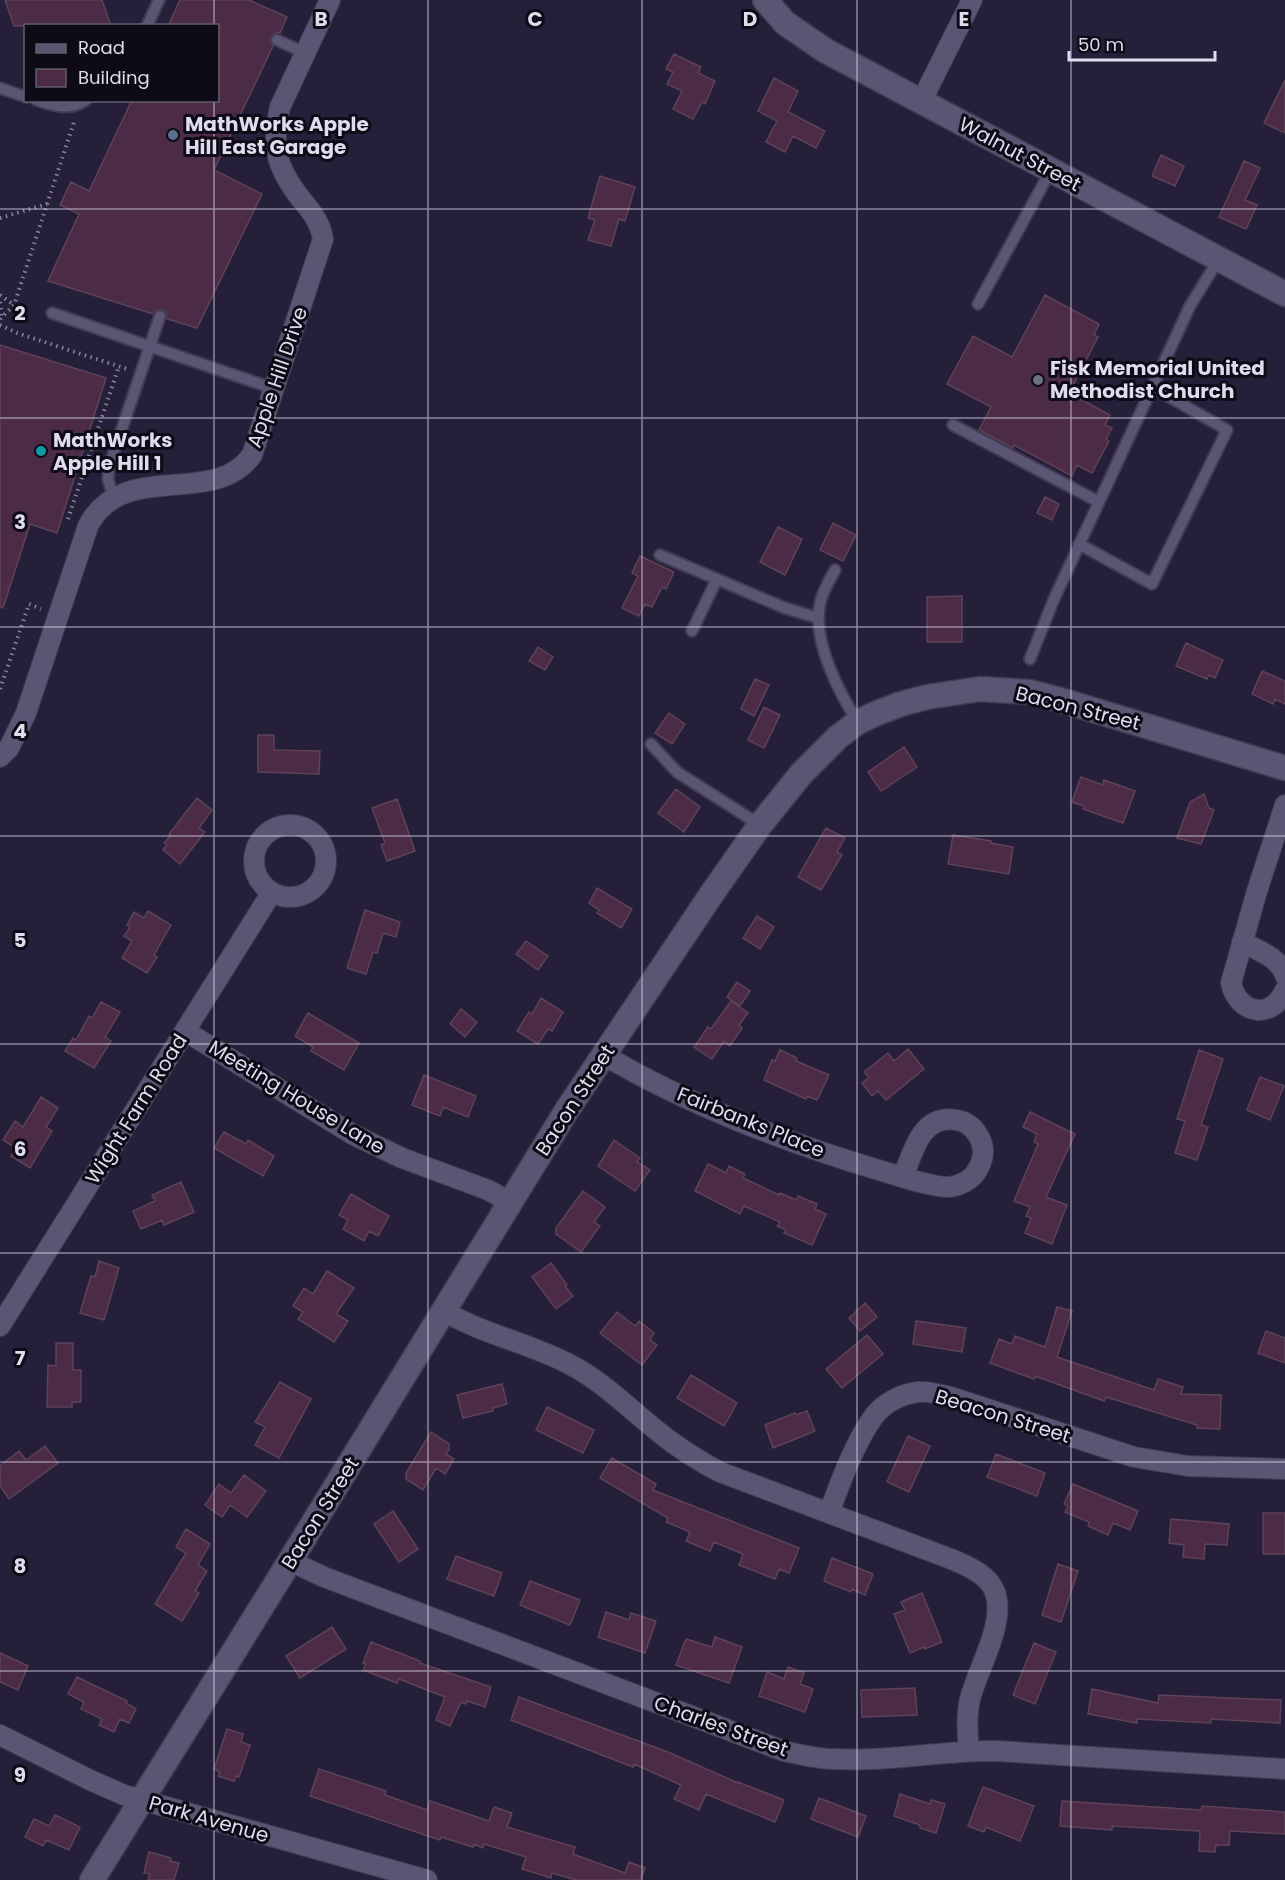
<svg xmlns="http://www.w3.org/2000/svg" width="1285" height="1880" font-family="Poppins,sans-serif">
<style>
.building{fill:#4b2b45;stroke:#5e4358;stroke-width:1.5}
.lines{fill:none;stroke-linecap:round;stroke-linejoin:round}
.service-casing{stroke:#413b51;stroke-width:14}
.minor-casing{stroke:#413b51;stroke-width:22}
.tertiary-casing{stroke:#413b51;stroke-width:27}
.path{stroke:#88849a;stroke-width:4;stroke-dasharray:1.5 4.5;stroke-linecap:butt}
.service{stroke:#5b5574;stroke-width:10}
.minor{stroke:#5b5574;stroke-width:20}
.tertiary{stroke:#5b5574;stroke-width:24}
.grid{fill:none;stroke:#dfdcee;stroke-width:1.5;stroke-opacity:0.55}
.service-dot{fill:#5c6f8a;stroke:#0e0b17;stroke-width:2}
.worship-dot{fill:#6b7280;stroke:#0e0b17;stroke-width:2}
.culture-dot{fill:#0f9aa8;stroke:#0e0b17;stroke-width:2}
.labels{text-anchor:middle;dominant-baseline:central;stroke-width:6;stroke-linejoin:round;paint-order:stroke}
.poi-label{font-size:20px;font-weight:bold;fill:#dfdcee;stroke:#0e0b17;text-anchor:start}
.street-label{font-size:20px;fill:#dfdcee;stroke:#0e0b17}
.grid-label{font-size:20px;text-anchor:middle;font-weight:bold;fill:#dfdcee;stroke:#0e0b17;stroke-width:6;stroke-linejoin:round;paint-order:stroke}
</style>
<rect width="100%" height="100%" fill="#251f3a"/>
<path class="building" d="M5,0h97l9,26h-97z
M180,0h69l38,17 -7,16h-4l-5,3 -1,5 3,5 -59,124 48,24 -65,134 -30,-9 -1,-7 -4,-3 -6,1 -3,4 -105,-33 31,-67 -19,-9 11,-23 18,9 43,-91h86v-74h-50z
M674,54l27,13 -3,6 17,8 -10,23 -3,-2 -9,17 -20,-10 9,-18 -15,-7 6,-12 -7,-3z
M774,78l24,13 -10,21 37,19 -9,17 -23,-12 -8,16 -19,-10 11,-21 -19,-10z
M1285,80v53l-21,-10z
M1161,155l23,11 -9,20 -23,-10z
M1244,161l16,7 -15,32 12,5 -11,24 -27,-12z
M600,176l35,11 -10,34 -6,-2 -8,27 -23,-6 7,-20 -7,-2z
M1045,295l54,29 -5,11 4,2 -29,56 41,22 -5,10 7,3 -6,11 3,2 -17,32 -15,-8 -5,11 -58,-31 -1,3 -34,-18 12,-23 -44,-23 26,-48 39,21z
M0,345l106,33 -49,155 -27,-9 -27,84 -3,-1z
M1045,497l14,7 -7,16 -15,-7z
M833,523l23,12 -13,26 -23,-11z
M778,527l24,12 -17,36 -25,-13z
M640,556l34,16 -8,17 -4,-2 -10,20 -7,-3 -6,12 -17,-8 16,-32 -6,-3z
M962,596v46h-35v-45z
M1186,643l37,17 -8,18 -6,-3 -2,4 -31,-13z
M538,647l15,10 -8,13 -16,-9z
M1262,671l23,10v23l-10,-5 -2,5 -21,-10z
M755,679l14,6 -15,31 -13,-7z
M764,707l16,8 -16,33 -16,-8z
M669,713l16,11 -13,20 -17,-11z
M258,735h16v15l46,1 -1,23 -61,-2z
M904,747l13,20 -36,24 -13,-19z
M1081,777l22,8 1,-5 31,11 -12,32 -40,-14 1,-3 -12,-4z
M676,789l24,18 -16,25 -26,-19z
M1204,794l5,14 5,2 -13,34 -24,-6 13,-36z
M197,798l15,12 -13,18 6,4 -25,32 -17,-14 4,-5 -3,-2 7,-8 -2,-1z
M397,799l18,52 -28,10 -6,-16 4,-2 -13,-35z
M826,828l19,10 -8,14 5,3 -21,35 -23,-13z
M953,835l38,6v2l22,4 -4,27 -61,-10z
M597,888l35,21 -11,19 -24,-15 2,-3 -10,-7z
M365,910l35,12 -4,15 -13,-4 -6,20 -4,-1 -7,22 -19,-6z
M148,911l23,14 -17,30 3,2 -10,16 -25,-15 10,-17 -8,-5 6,-9 -3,-2 7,-13 10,6z
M757,916l17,11 -14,22 -17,-11z
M526,941l22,15 -10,14 -22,-16z
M737,982l13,9 -10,15 -13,-9z
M541,998l22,14 -11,19 -4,-2 -10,15 -21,-13 12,-19 3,2z
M731,1001l17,12 -9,12 3,3 -12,18 -6,-5 -12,18 -18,-12 14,-20 3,2z
M101,1002l19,10 -15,25 6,4 -17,27 -29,-17 8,-13 3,2 13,-24 3,2z
M461,1009l16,13 -12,15 -15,-13z
M308,1013l51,30 -15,27 -33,-19 2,-4 -18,-11z
M908,1049l16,20 -38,31 -8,-9 -6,5 -10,-13 7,-6 -5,-5 24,-19 6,8z
M780,1050l17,8 -1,3 33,14 -12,25 -10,-4 -1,3 -42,-19 8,-20 3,1z
M1199,1050l24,9 -22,66 7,2 -11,33 -22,-7 10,-32 -8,-2z
M424,1075l52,21 -8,21 -25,-10 -3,9 -28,-11z
M1260,1077l24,9 -14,34 -23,-10z
M41,1097l17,11 -12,19 6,4 -22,37 -19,-12 5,-8 -13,-8 12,-19 8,6z
M1030,1112l45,22 -29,63 21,8 -15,39 -27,-11 6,-15 -5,-2 4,-9 -16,-6 24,-57 -4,-2 3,-8 -14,-7z
M224,1132l22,12 2,-4 26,16 -11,20 -49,-28z
M614,1140l26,18 -3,4 13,8 -15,21 -37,-25z
M708,1164l18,9 3,-7 16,8 -2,4 36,17 1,-2 16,7 2,-4 19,8 -2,5 11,5 -14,31 -28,-12 2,-3 -9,-4 3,-4 -36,-16 -4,8 -45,-23z
M181,1182l13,30 -30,13 -2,-5 -21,9 -8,-18 22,-10 -3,-6z
M583,1191l22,16 -11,15 6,4 -19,26 -25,-18v-6z
M351,1194l38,22 -11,20 -9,-5 -5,10 -21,-12 5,-9 -9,-5z
M99,1261l20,7 -15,52 -24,-7 11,-37 4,1z
M551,1263l16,22 -2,1 8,10 -17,13 -24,-32z
M327,1271l27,17 -18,26 12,7 -14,21 -36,-23 5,-7 -10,-6 11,-18 9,6z
M865,1303l12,14 -17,14 -11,-13z
M1057,1307l15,4 -15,46 97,33 4,-11 25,8 -2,7 40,1 -1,34 -23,-1v-3l-91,-28 -2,4 -69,-25 -1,3 -44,-16 9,-24 13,5 3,-8 30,11z
M617,1312l18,14 4,-5 15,12 -4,7 7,5 -15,20 -42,-32z
M916,1321l50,7 -4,24 -49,-8z
M1266,1331l19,7v25l-27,-10z
M867,1335l16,19 -41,34 -16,-19z
M56,1343h17v27h8v32h-9v5h-25l1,-42 8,1z
M691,1375l46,28 -13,23 -47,-28z
M280,1382l31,17 -32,59 -24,-13 10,-18 -10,-5z
M502,1384l5,20 -14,4v3l-30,7 -6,-23z
M547,1407l47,23 -11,23 -47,-23z
M807,1411l8,20 -42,17 -8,-23 30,-12 1,2z
M431,1432l18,12v6l-3,4 8,5 -9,15 -9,-6 -13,22 -17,-11v-6z
M908,1436l22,10 -21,46 -22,-10z
M45,1446l13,17 -49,36 -9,-13v-20l19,-15 7,9z
M996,1454l49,19 -8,23 -50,-19z
M612,1458l44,26 -3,6 146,58 -10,25 -10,-4 -4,10 -36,-14 4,-11 -29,-12 -4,9 -24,-10 4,-9 -24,-10 2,-4 -68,-40z
M244,1475l22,16 -19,26 -17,-12 -8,12 -17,-12 14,-21 12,9z
M1073,1484l65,27 -8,19 -17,-7 -5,12 -20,-9 1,-4 -24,-10 3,-6 -4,-2z
M393,1511l25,38 -19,13 -25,-38z
M1263,1513h22v41h-22z
M1171,1519l58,5 -2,21 -22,-1 -1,15 -21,-2 1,-12 -15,-2z
M186,1529l24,15 -12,21 9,6 -12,20 4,2 -17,28 -27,-17 31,-51 -10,-6z
M456,1556l46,17 -8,23 -47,-17z
M832,1558l41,16 -8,21 -13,-6 -1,3 -27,-11z
M1058,1564l20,7 -17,51 -19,-7z
M530,1581l50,19 -10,25 -50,-20z
M922,1593l20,49 -17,7 -1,-2 -14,6 -16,-39 11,-4 -4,-8z
M606,1612l23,8 2,-7 25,8 -11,32 -47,-16z
M332,1627l14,22 -46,29 -14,-22z
M715,1637l27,10 -13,36 -53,-18 10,-26 26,8z
M371,1642l49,19v2l71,24 -6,20 -18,-6 -1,3 -5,-2 -11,24 -14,-6 9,-23 -46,-18 -2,4 -34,-13 3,-6 -3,-1z
M1034,1643l22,9 -21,52 -22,-9z
M0,1653l28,13 -10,24 -18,-8z
M788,1667l16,6 -4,11 13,5 -8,23 -46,-16 8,-24 17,7z
M77,1677l50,24 -1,2 10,6 -7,14 -9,-4 -6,13 -15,-7 3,-6 -21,-10 3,-7 -16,-8z
M915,1688l2,27 -55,2 -1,-27z
M1092,1689l66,14 1,-8 122,5 -1,23 -69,-4v4l-74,-4v4l-49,-9z
M519,1697l149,55 70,31v-1l46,18 -9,22 -69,-28 -7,16 -25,-11 7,-14 -47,-21 -1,3 -122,-47z
M227,1729l16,5 -2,8 9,3 -11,32 -3,-1 -2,5 -16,-5 2,-4 -6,-3z
M319,1769l67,22 -1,4 42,15 3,-9 59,20 5,-14 18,6 -5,14 68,20 -2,7 52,19 4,-11 16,6 -5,12h-64l-24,-7 -1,5 -29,-9 4,-12 -42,-13 -1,4 -9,-4 -1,3 -32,-10 -1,3 -130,-44z
M983,1787l51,19 -14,35 -34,-14 -2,5 -16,-6z
M900,1794l30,10 1,-4 14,4 -9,29 -16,-5v-3l-26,-9z
M819,1798l47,18 -8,21 -47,-18z
M1062,1801l139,9 1,-4 83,6v22l-55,-3 -1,14h-13l-1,7 -16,-1 1,-20 -88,-5v4l-52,-4z
M55,1815l25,12 -11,23 -23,-10 -3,6 -18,-9 9,-18 15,7z
M149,1852l22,6 -1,3 9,2 -5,17h-26l2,-6 -6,-1z"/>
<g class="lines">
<defs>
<path id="service" d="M147,26l12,-26
M277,40l28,13
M0,88l26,9
M36,100c17,6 33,11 50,0
M978,304l73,-134
M52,313l223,76
M953,425l146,77
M113,497l-5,-18 1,-12 51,-151
M1079,544l73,40 75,-154 -75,-43
M660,555l125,53 33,10
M835,570c-6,11 -13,22 -15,34 -8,36 19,89 38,118
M692,631l25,-52
M1030,659l24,-60 136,-293 22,-36 8,-10
M651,744l26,28 83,53"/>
<path id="minor" d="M921,102l51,-102
M0,757l9,-9 17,-35 62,-187c35,-68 126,-17 164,-71l71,-216c-3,-17 -11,-27 -22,-40 -25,-32 -30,-52 -21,-92l50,-107
M1285,805l-28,86 -26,92c7,32 42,37 54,7
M254 861a36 36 0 1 1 72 0a36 36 0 1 1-72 0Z
M1242,942c15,8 37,15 43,33
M185,1031l167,103 50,24 86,32 22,12
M604,1055c82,49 186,89 278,116 18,5 48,16 66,16 12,-1 24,-7 30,-18 6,-11 7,-23 0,-34 -5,-8 -13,-14 -22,-15 -35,-6 -43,32 -53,57
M444,1311c40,24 86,32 127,54 38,20 67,53 102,78 15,11 30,20 47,29l231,87c16,7 37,15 44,33 11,32 -17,75 -25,107 -4,18 -3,34 -1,51
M0,1326l272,-434
M829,1513c11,-30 26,-71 45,-97 10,-13 27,-22 44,-24 12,-1 25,3 36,6l180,59 54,9 97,3
M290,1561l34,16 460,174c17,4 33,8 50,8 55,3 109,-9 163,-8l288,18
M0,1735l90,45 34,15 303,85"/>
<path id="tertiary" d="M765,0l20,23 41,28 459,243
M92,1880l198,-319 277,-451 144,-215 49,-70 42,-52 36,-36 20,-15 19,-9 24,-9 26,-7 53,-8 50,3 27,7 228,69"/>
</defs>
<use href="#service" class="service-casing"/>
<use href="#minor" class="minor-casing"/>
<use href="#tertiary" class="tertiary-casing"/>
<path class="path" d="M0,218l47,-14
M0,295l14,10
M0,302l2,16
M0,319l14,-14 61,-186
M0,325l17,8 110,36
M68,519l51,-153
M0,689l29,-85 12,5"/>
<use href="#service" class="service"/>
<use href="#minor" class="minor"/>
<use href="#tertiary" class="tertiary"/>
</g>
<path class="grid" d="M214,0v26M428,0v1880M642,0v1880M857,0v1880M1071,0v1880M214,100v1780M0,209h1285M0,418h1285M0,627h1285M0,836h1285M0,1044h1285M0,1253h1285M0,1462h1285M0,1671h1285"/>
<circle class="service-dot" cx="173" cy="135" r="6"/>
<circle class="worship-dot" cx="1038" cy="380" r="6"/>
<circle class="culture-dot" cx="41" cy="451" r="6"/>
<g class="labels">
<g class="poi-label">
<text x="185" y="124">MathWorks Apple<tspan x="185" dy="23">Hill East Garage</tspan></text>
<text x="1050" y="368">Fisk Memorial United<tspan x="1050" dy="23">Methodist Church</tspan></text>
<text x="53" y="440">MathWorks<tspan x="53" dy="23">Apple Hill 1</tspan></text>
</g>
<g class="street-label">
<text transform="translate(1020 154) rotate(28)">Walnut Street</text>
<text transform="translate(277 377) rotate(-71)">Apple Hill Drive</text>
<text transform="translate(1078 708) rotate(14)">Bacon Street</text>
<text transform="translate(297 1097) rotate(31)">Meeting House Lane</text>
<text transform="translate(575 1100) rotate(-57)">Bacon Street</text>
<text transform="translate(136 1109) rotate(-58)">Wight Farm Road</text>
<text transform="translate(751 1122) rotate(22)">Fairbanks Place</text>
<text transform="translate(1003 1416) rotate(17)">Beacon Street</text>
<text transform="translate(320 1513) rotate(-58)">Bacon Street</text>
<text transform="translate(721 1726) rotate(20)">Charles Street</text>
<text transform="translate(209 1819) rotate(16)">Park Avenue</text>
</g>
</g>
<g class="grid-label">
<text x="321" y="26">B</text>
<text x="535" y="26">C</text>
<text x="750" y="26">D</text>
<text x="964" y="26">E</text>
<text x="20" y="320">2</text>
<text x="20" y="529">3</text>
<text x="20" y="738">4</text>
<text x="20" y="947">5</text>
<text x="20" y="1156">6</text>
<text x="20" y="1365">7</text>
<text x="20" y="1573">8</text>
<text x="20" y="1782">9</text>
</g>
<rect x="24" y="24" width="195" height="78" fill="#0e0b17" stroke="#625f6d" stroke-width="1.5"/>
<rect x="36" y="44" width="30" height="9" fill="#5b5574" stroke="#625f6d" stroke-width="1.5"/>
<text x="78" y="54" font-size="18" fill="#dfdcee">Road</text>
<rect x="36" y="69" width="30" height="18" fill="#4b2b45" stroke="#625f6d" stroke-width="1.5"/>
<text x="78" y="84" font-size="18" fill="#dfdcee">Building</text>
<path d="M1069 51v9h146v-9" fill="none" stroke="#dfdcee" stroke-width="3"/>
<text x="1078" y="51" font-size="18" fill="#dfdcee" stroke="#0e0b17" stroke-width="4.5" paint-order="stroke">50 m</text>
</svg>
